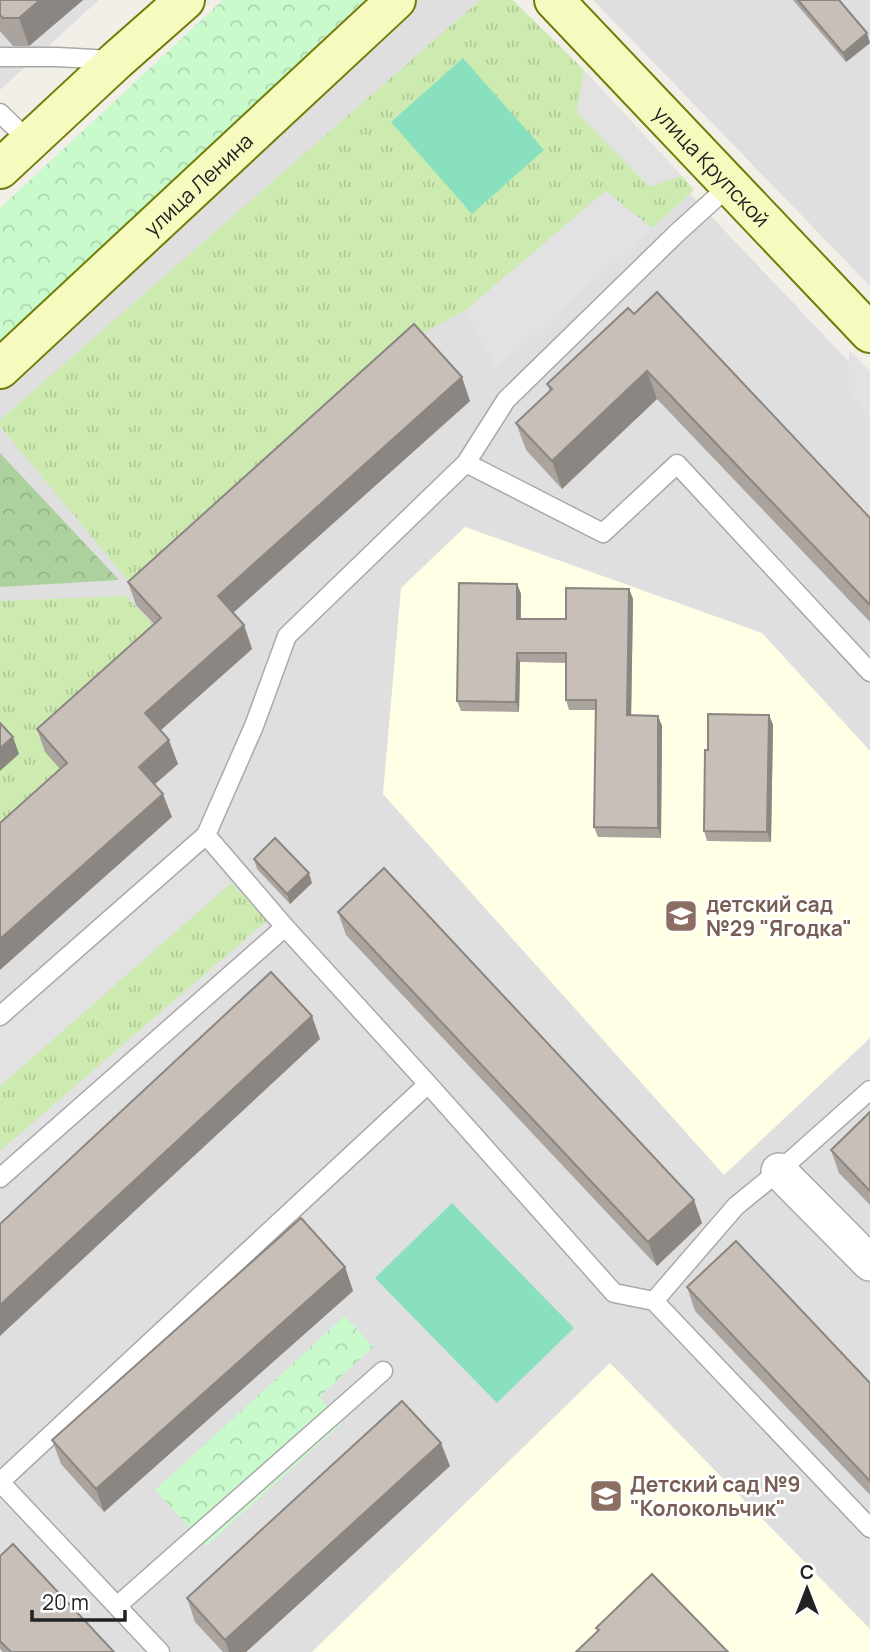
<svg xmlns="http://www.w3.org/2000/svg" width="870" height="1652" font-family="Manrope,sans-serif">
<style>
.residential{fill:#e0dfdf}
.education{fill:#ffffe5}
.grass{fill:url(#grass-tufts)}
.forest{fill:url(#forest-crowns)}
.park{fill:url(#park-crowns)}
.pitch{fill:#88e0be}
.parking{fill:#e2e2e2}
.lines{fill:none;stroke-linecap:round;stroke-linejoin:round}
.lane-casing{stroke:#a9a9a9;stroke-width:21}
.street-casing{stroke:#a9a9a9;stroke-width:38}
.secondary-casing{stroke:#707d05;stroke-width:42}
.lane{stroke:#fff;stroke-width:18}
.street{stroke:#fff;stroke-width:35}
.secondary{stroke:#f7fabf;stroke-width:38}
.wall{fill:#aba49e}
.shaded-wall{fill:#8b8681}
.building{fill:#c7bfb8;stroke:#8b8681;stroke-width:2}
.labels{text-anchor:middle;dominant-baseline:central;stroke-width:5;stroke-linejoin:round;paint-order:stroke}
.street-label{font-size:21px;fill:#222;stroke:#fff}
.education-label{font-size:21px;font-weight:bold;fill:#785e54;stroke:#fff;text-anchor:start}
</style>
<defs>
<pattern id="grass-tufts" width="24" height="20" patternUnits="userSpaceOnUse" patternTransform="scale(1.75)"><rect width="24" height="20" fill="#cdebb0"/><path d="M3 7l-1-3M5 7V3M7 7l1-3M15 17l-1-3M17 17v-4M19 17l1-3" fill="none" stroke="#b0c997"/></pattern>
<pattern id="forest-crowns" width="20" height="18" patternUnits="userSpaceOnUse" patternTransform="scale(1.75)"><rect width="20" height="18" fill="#add19e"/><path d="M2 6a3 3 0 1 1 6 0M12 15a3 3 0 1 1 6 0" fill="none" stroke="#95b388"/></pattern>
<pattern id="park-crowns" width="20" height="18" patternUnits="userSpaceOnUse" patternTransform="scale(1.75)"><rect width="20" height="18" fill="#c8facc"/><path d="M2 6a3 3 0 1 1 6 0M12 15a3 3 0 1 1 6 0" fill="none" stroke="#acd6af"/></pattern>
</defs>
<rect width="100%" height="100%" fill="#f2efe9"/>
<path class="residential" d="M0,0h99l-99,90z
M373,0h133l364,384v1268h-870v-1298z
M593,0h277v286z"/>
<path class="education" d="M465,527l297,106 108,118v287l-146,137 -341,-381 18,-206z
M610,1363l260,266v23h-558z"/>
<path class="grass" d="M480,0h33l71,70 -7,42 72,74 33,-10 12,14 -42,38 -47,-37 -139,119 -38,20 -285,256 -9,2 -134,-162v-6z
M126,596l43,45 -123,111 30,34 -76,68v-253z
M231,883l37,37 -268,231v-65z"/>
<path class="forest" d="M0,453l119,127 -119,7z"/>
<path class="park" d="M223,0h141l-364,346v-138z
M345,1316l28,31 -54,50 23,26 -136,123 -51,-56z"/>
<path class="pitch" d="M463,58l81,92 -72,64 -81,-92z
M452,1203l122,125 -77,75 -122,-125z"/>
<path class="parking" d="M584,70l98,106 -33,11 -72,-75z
M606,191l46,37 -156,140 -30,-58z
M849,350l21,21v46l-21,-23z
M202,849l29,34 -231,203v-60z
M268,920l8,9 -276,238v-16z"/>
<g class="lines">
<defs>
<path id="lane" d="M0,57h57l55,3
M0,113l30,29
M466,463l137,70 74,-69 193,208
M206,835l48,-109 33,-90 179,-173 40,-63 171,-167 53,-48
M0,1016l206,-181 79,92
M0,1178l285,-251 143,157 186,209 40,8 82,-95 43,-35 91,-81
M654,1301l216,227
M117,1606l266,-235
M160,1652l-160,-170 428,-398"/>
<path id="street" d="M779,1171l91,92"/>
<g id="secondary">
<path id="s1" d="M554,0l316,333"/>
<path d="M0,169l117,-109 68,-60"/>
<path id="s2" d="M0,369l396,-369"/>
</g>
</defs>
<use href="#lane" class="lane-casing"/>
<use href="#street" class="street-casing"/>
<use href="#secondary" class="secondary-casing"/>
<use href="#lane" class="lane"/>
<use href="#street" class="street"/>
<use href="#secondary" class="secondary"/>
</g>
<path class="wall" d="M0,0h83l-54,46h-16l-13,-15z
M793,0h46l31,43 -24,19z
M634,314l236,204v104l-213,-223 -95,90 -36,-39 -10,-27 34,-32 -3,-7z
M470,401l-237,212 11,12 8,24 -91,81 17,34 -23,20 17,33 -112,-48 -15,-17 -8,-23 117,-105 -18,-19 -8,-23z
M517,584l4,10v25h45l63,-30 4,10 -2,116 27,1 4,10 -1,112 -63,-1 -4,-10 2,-117h-27l-3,-10v-37l-46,-1 -1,50 -58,-1 -4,-10z
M769,715l4,10 -2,117 -64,-1 -3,-10 4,-81z
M254,859l58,24 -22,21 -33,-35z
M338,912l364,311 -45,43 -311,-331z
M870,1112v93l-31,-32 -8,-23z
M345,1267l8,24 -249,221 -43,-48 -9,-24z
M687,1287l183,96v112l-175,-184z
M450,1466l-204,186h-23l-28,-30 -8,-24z
M0,1556l114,96h-111l-3,-3z"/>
<path class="shaded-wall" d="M40,0h43l-54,46 -10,-28z
M867,33l3,10 -24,19 -3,-9z
M647,371l10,28 -95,90 -10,-28z
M462,377l8,24 -244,218 -8,-23z
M517,584l4,10 -1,35 -3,-10z
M629,589l4,10 -2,126 -4,-10z
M244,625l8,24 -98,87 -9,-23z
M517,653l3,9 -1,50 -3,-10z
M769,715l4,10 -2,117 -4,-10z
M658,716l4,10 -1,112 -3,-10z
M13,737l6,17 -19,17v-23z
M169,740l9,24 -30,26 -9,-23z
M163,794l9,23 -172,153v-31z
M309,873l3,10 -22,21 -3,-10z
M312,1016l8,23 -320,297v-31z
M694,1200l8,23 -45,43 -9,-24z
M345,1267l8,24 -249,221 -8,-23z
M441,1443l9,23 -204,186h-17l-4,-12z"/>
<path class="building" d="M0,0h40l-21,18h-16l-3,-3z
M798,0h41l28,33 -24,20z
M657,292l213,226v87l-223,-234 -95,90 -36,-38 36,-34 -5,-5 81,-76 6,6z
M414,324l48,53 -244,219 26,29 -99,88 24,27 -30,27 24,27 -163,145v-116l67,-60 -30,-34 124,-111 -33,-36z
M459,583l58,1v35h49v-31l63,1 -2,126 31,1v112l-64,-1 2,-127h-30v-47h-49l-1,49 -59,-1z
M708,714l61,1 -2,117 -63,-1 1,-81h3z
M0,723l13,14 -13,11z
M275,838l34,35 -22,21 -33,-35z
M384,868l310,332 -46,42 -310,-330z
M271,972l41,44 -312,289v-81z
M870,1112v79l-39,-41z
M301,1218l44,49 -249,222 -44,-49z
M736,1241l134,142v98l-183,-194z
M402,1401l39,42 -216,197 -38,-42z
M13,1544l101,108h-103l-11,-11v-85z
M652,1574l76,78h-152l23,-22 -3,-2z"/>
<defs>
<symbol id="school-square" viewBox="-11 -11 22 22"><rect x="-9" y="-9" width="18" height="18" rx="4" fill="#8d6e63" stroke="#fff"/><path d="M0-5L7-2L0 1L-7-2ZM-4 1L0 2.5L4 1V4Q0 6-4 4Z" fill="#fff"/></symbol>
</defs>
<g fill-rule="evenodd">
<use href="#school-square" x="662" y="897" width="38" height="38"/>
<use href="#school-square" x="587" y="1477" width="38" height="38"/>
</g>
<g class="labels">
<g class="street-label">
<text stroke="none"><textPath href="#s1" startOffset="229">улица Крупской</textPath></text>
<text stroke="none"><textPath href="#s2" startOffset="271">улица Ленина</textPath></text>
</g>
<g class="education-label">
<text x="706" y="904">детский сад<tspan x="706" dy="24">№29 "Ягодка"</tspan></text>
<text x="630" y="1484">Детский сад №9<tspan x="630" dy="24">"Колокольчик"</tspan></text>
</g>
</g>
<g transform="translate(807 1589)" stroke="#ffffff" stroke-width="5" paint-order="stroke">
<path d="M0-5L12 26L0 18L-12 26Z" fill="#222222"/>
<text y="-10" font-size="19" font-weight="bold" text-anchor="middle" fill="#222222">С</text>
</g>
<path d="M32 1610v10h93v-10" fill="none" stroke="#222222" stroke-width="3.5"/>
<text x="42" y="1610" font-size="21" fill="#222222" stroke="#ffffff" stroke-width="5" paint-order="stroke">20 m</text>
</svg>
